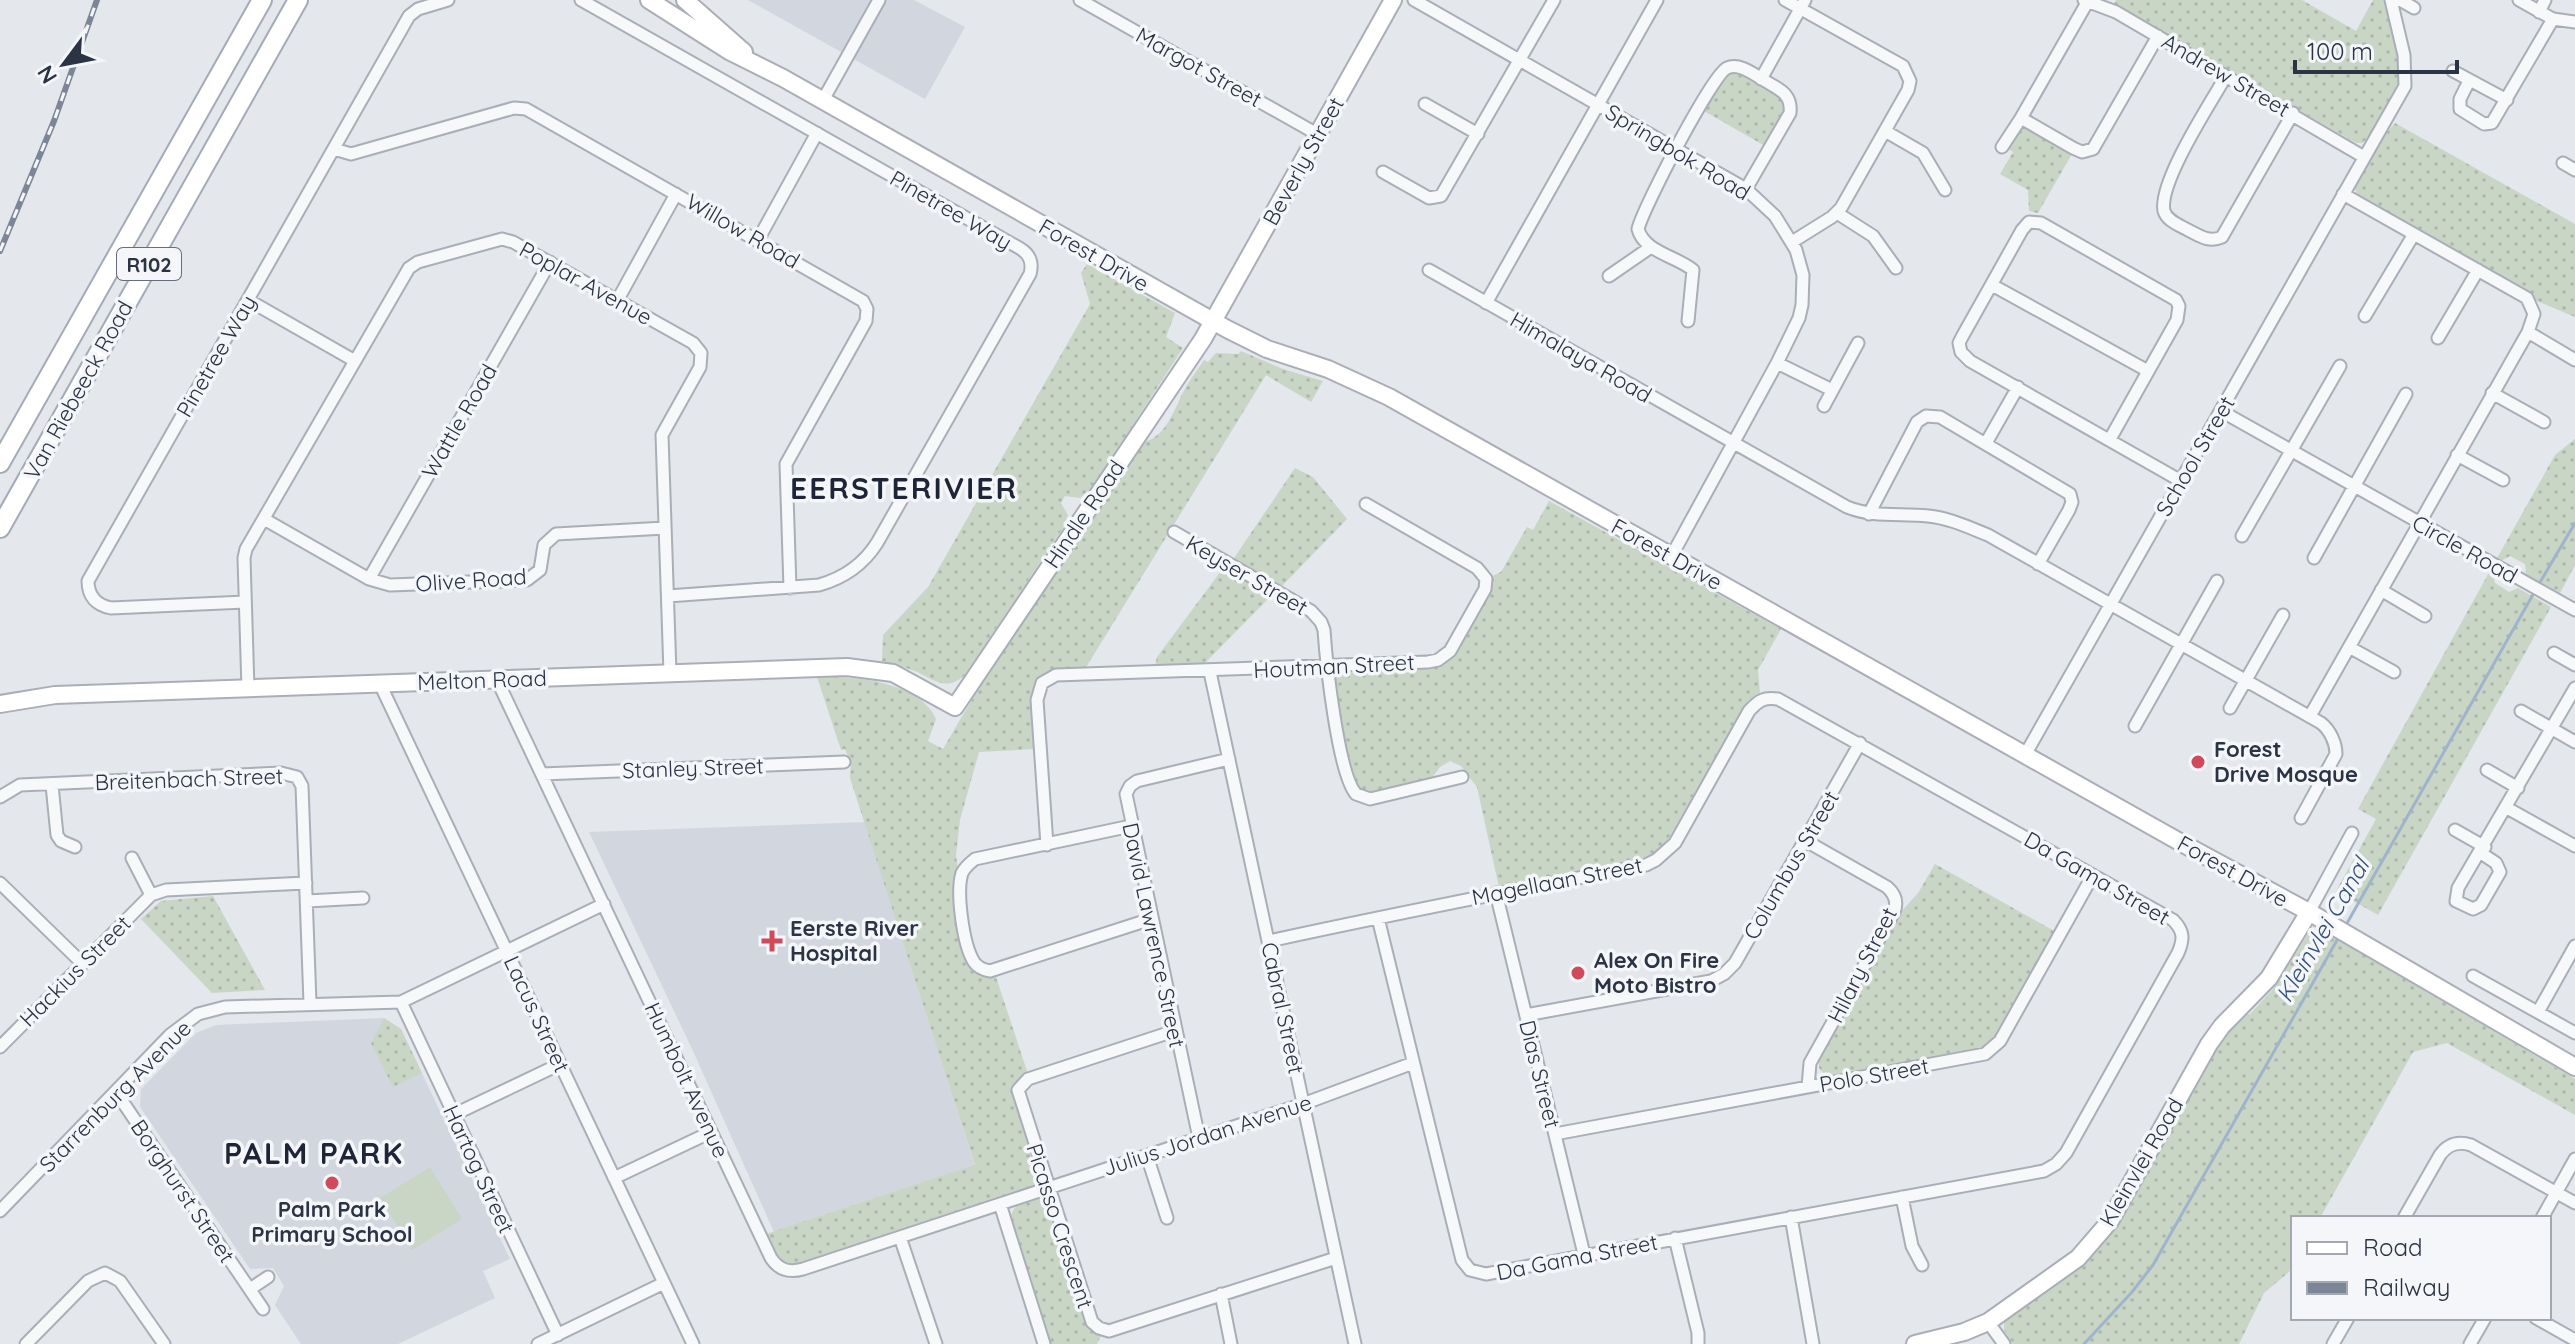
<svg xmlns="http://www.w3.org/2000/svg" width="2575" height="1344" font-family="Quicksand,sans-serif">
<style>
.built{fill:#d2d6de}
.grass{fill:url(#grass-dots)}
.garden{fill:#c9d6c5}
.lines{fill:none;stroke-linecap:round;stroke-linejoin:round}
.stream{stroke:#9fb4cc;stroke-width:3}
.street-casing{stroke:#a9aeb7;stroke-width:15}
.secondary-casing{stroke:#a9aeb7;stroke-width:20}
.primary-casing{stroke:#a3abb8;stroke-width:22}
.street{stroke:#f7f8fa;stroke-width:11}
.secondary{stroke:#fff;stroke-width:16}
.primary{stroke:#fff;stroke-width:18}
.rail-casing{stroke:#7d8696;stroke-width:6}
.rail{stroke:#f4f6f9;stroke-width:3;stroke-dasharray:9;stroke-linecap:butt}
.poi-dot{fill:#d1495b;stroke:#f4f6f9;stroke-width:3}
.labels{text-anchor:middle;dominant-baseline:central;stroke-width:7;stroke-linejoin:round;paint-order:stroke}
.shield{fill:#f4f6f9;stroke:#676e7b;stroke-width:2}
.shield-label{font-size:20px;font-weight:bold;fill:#2b3445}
.street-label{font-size:22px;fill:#2b3445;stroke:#f4f6f9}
.poi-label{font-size:22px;font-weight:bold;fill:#2b3445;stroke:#f4f6f9;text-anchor:start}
.water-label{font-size:24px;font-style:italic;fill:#34527a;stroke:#f4f6f9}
.district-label{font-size:30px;font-weight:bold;letter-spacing:2px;fill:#1d2536;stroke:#f4f6f9}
</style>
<defs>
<pattern id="grass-dots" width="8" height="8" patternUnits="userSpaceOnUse" patternTransform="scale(2)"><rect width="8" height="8" fill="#c9d6c5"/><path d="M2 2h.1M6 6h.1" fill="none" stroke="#adb8ab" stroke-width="1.8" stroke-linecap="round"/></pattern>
</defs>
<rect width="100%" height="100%" fill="#e4e7ec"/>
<path class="built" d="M748,0h166l51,27 -40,72z
M866,822l109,344 -201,66 -81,-181 -104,-219z
M384,1018l17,11 109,230 -27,12 12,27 -97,46h-97l-26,-39 9,-19 -11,-18 -23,1 -110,-162 1,-18 55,-56 20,-8z"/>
<path class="grass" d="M2116,0h186l54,31 17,-31h13l15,74 -1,6 -31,58 -7,5h-6l-243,-138z
M1738,71l45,25 3,14 -21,36 -61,-35 19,-35 5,-4z
M2395,123l180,101v93l-40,-17 -3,-5 -173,-97 -6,-13 23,-40z
M2023,125l50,27 -35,61 -9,-2 -1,-21 -28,-16 13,-22 -8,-5z
M1087,264l88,49 -9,24 17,11 -93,143 -10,7 -15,-2 -4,7 7,12 -3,10 -101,151c-19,16 -31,3 -49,-5 -11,-4 -22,-7 -33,-10l1,-26 45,-48 162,-283 -9,-31z
M1241,351l42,18 40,12 -12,21 -45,-27 -181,294c-11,0 -23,-1 -34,2 -29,8 -16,56 -14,78l-58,3 -19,68 -4,35 13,105 26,14 33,100 -14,20v6l25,82 -5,4 -217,74c-33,9 -37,2 -51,-26l209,-69 -125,-387 1,-15 -6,-14 -4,1 -24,-73c35,-2 104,5 119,42l-8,22 15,8c60,-106 133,-206 201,-307 24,-6 31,-36 42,-55 5,-9 12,-18 18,-27l4,2 8,-9 22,1z
M2575,439v126l-15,28 -34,-19 -1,-10 -15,-8 -7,4h-7l59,-105z
M1295,468l18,9 34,42 -67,69 -48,-27z
M1549,501l232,128 -23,41 2,22 -12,9 -85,147 -20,11 -143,33 -23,-105 -16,-21 -11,-5 -10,6 -9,12 -58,15 -12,-1 -7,-11 -22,-98 3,-9 9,-6 91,-3 10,-4 14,-15 31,-58v-12l11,-5 26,-45 6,3z
M1224,567l49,27 -71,72h-47l2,-9z
M2491,569l4,14 14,9 9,-4 33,19 -173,308 -42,-24 40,-72 -18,-10z
M1935,864l121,68 -61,109 -9,8 -159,28 -8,-9v-12l81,-143 18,-20z
M213,896l52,94 -53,3 -71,-74 20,-18z
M2318,928l257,151v36l-128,-72 -34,9 -93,166h-27v47l-4,7 -25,21 -25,51h-226l-9,-14v-11l76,-55 127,-204 23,-32 14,-14h6l24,-26 34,-54z
M384,1018l17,11 21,44 -29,14 -22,-44z
M1042,1196l5,4 38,119 7,10 10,5 -5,10h-48l-39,-124c3,-18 15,-20 32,-24z"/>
<path class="garden" d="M430,1167l32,52 -50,31 -32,-52z"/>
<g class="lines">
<path class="stream" d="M2539,584l36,-61
M2346,925l189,-334
M2084,1344l48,-52 21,-27 187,-330"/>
<defs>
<path id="street" d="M581,0l440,249c9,6 12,14 9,25l-153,269c-14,22 -33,35 -58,42l-151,11
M1080,0l237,134
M1414,0l332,189 29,27 21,34 7,25 -1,30 -3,13 -22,45 -106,194
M1785,0l118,66 7,15 -2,9 -67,118 -9,9 -40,25
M2084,0l32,12 248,145
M2400,0l14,8
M2519,0l34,19 22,3
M2088,1l-67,117 52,30 9,4 11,-3 65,-113
M2539,12l6,-12
M2453,71l54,29
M2226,76c-15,26 -68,107 -62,135 3,10 15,14 24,19 12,6 21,13 34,7l71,-124
M1761,79l44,-79
M2469,81l-9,18v10l24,15 8,-1 61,-104
M823,100l56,-100
M1425,104l53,30
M1885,131l38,22 22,37
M2002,147l19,-29
M334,149l17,5 163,-46 12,1 337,192 4,8 -1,12 -80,143 4,124
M2563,163l12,7
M1383,172l46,26 12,-2 113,-196
M1837,213l36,23 23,32
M758,240l59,-107
M1429,270l418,237c27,11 53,6 81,9 21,2 40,11 60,19l333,188c9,7 15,20 15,31l-35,64
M1609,276l42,-29
M1992,285l156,86
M248,300l107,61
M617,301l59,-107
M1486,303l171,-303
M2365,316l49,-82
M1688,321l5,-51c-17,-14 -49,-18 -55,-41 5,-21 74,-154 89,-161 13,-6 29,8 40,14 14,8 25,13 23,31l-44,76
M2528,332l47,28
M2438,338l40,-68
M1777,363l55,27
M2492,393l52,29
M1824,406l34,-63
M2221,411l354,199
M2110,439l67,-119 2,-14 -3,-6 -135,-77 -12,-1 -7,8 -60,107 -3,6 2,9 9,9 211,120
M1986,443l32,-56
M2457,455l46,25
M1869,514l48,-92 9,-6 14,1 130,77 2,8 -3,8 -31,54
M264,519l105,60 21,6 137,-5 13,-10 4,-25 12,-11 109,-6
M1174,532l137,79 10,11 3,8c2,30 14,144 32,164l14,5 92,-22
M2242,536l98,-170
M2314,558l92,-164
M369,579l181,-317
M2381,590l44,26
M245,602l-134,6c-15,-3 -23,-12 -23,-27l321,-565 9,-7 30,-9
M2349,647l45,25
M2554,653l21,12
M1210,672l145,672
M497,680l274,578c8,12 18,15 32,11l500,-165 110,-41
M380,684l313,660
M248,689l-4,-131 2,-9 163,-281 9,-6 84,-23 11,3 180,101 8,10 -1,14 -38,68 8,238
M2230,708l53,-93
M2521,711l54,31
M2310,716l218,-384 6,-18 -7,-16 -184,-104
M2135,726l82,-145
M2025,755l380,-669 -1,-31 -13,-55
M2487,770l31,18
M542,774l302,-12
M52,785l5,50 4,6 14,6
M0,797l20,-12 261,-12 16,4 5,9 8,217
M2507,808l68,38
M1131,826l-156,33c-5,4 -10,8 -13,14 -6,19 1,72 12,89 4,6 10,8 16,9l161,-52
M2455,830l30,17
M1806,841l81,46c8,7 11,15 7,25l-84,151 -2,24
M1047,845l-10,-145 5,-17 14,-8 372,-13 10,-2 12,-9 35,-62 1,-10 -9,-11 -111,-64
M2481,853l15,10 4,9 -19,33 -8,4 -17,-8 2,-13 117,-200
M132,858l19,37
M0,883l82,80
M1496,893l88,361
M307,901l56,-3
M2309,912l43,-79
M1269,941c125,-27 251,-52 377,-76l10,-5 19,-17 74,-132c10,-11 15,-14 29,-12l395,221c11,11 11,19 5,33l-112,200 -10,11 -12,7 -558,103 -16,-4 -8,-10 -84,-342
M2473,976l102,57
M401,1002l157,333
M2538,1012l37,-66
M1526,1015l185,-34 13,-7 11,-11 125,-220
M1174,1031l-146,48 -10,11 74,232 7,6 10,3 227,-73
M0,1047l151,-152 15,-5 140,-7
M116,1092l147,217
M453,1115l107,-51
M1555,1134l430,-80 15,-13 93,-166
M1199,1138l-73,-344 4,-8 7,-5 92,-22
M1147,1156l20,62
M614,1178l97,-46
M1902,1197l10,49 10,19
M1000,1204l44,140
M0,1211l170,-176 28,-21 27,-7 176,-5 203,-98
M1791,1217l22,127
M2404,1218l36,-63c8,-11 18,-14 31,-10l104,58
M2542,1218l33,-59
M900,1237l36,107
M1675,1238l23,95v11
M250,1289l18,-12
M1221,1294l10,50
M2536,1318l39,22
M1988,1322l16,22
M26,1344l62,-63 17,-8 15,8 44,63
M538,1344l126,-61
M2333,1344l15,-26
M2470,1344l15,-26"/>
<path id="secondary" d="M649,0l80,51 54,27 444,251 40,20 61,20 61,28 789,444 131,71 266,155
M685,0l59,52
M0,704l55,-9 792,-28 46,6 62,34 248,-368 190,-339
M1915,1344l49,-12 24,-10 90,-64 32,-37 99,-177 13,-18 47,-48 40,-66"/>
<path id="primary" d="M0,463l262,-463
M0,528l298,-528"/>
</defs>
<use href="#street" class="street-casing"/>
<use href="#secondary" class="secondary-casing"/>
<use href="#primary" class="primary-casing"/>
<use href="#street" class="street"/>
<use href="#secondary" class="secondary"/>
<use href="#primary" class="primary"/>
<defs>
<path id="rail" d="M0,251l54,-130 43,-121"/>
</defs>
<use href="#rail" class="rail-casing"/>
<use href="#rail" class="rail"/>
</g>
<g class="poi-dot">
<circle cx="2198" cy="762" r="8"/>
<path d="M768 929h8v8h8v8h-8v8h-8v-8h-8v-8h8z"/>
<circle cx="1578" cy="973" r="8"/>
<circle cx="332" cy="1183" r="8"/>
</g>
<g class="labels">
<rect class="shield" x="117" y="248" width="64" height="32" rx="6"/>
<g class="shield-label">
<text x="149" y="264">R102</text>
</g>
<g class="street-label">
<text transform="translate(1199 67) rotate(29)">Margot Street</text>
<text transform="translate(2226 75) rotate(30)">Andrew Street</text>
<text transform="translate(1678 152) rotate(31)">Springbok Road</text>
<text transform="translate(1303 161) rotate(-61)">Beverly Street</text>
<text transform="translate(951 210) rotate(30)">Pinetree Way</text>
<text transform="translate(743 231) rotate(30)">Willow Road</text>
<text transform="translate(1094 255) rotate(30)">Forest Drive</text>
<text transform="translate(586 283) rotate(29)">Poplar Avenue</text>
<text transform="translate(216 356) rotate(-60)">Pinetree Way</text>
<text transform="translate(1581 357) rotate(30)">Himalaya Road</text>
<text transform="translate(78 390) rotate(-61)">Van Riebeeck Road</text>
<text transform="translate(459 421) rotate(-60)">Wattle Road</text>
<text transform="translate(2195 456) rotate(-60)">School Street</text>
<text transform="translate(1084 514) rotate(-56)">Hindle Road</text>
<text transform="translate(2465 549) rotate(29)">Circle Road</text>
<text transform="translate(1667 554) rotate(29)">Forest Drive</text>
<text transform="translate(1247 575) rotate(30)">Keyser Street</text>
<text transform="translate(471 580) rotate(-4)">Olive Road</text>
<text transform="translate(1334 666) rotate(-3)">Houtman Street</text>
<text transform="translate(482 680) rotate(-2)">Melton Road</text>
<text transform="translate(693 768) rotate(-2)">Stanley Street</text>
<text transform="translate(189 779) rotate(-2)">Breitenbach Street</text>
<text transform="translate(1791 865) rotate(-60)">Columbus Street</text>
<text transform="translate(2233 871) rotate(29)">Forest Drive</text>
<text transform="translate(2097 878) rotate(30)">Da Gama Street</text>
<text transform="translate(1557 881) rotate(-11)">Magellaan Street</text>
<text transform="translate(1154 935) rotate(78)">David Lawrence Street</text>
<text transform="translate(1862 965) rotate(-63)">Hilary Street</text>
<text transform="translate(75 971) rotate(-45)">Hackius Street</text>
<text transform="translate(1283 1008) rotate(78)">Cabral Street</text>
<text transform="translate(537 1014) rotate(65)">Lacus Street</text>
<text transform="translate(1540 1074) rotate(76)">Dias Street</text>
<text transform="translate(1874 1075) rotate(-10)">Polo Street</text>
<text transform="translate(687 1080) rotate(65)">Humbolt Avenue</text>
<text transform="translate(115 1096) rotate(-45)">Starrenburg Avenue</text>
<text transform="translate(1207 1135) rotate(-18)">Julius Jordan Avenue</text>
<text transform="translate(2141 1162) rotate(-60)">Kleinvlei Road</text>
<text transform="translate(479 1169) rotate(65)">Hartog Street</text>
<text transform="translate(183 1191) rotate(56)">Borghurst Street</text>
<text transform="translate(1060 1226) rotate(72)">Picasso Crescent</text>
<text transform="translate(1577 1257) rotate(-11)">Da Gama Street</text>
</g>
<g class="poi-label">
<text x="2214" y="749">Forest<tspan x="2214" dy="25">Drive Mosque</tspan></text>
<text x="790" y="928">Eerste River<tspan x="790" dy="25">Hospital</tspan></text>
<text x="1594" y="960">Alex On Fire<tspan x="1594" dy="25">Moto Bistro</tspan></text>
<text x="332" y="1209" text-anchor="middle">Palm Park<tspan x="332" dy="25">Primary School</tspan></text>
</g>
<g class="water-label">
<text transform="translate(2322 930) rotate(-60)">Kleinvlei Canal</text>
</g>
<g class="district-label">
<text x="904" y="488">EERSTERIVIER</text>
<text x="314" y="1153">PALM PARK</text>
</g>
</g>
<rect x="2291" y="1216" width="260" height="104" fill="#f4f6f9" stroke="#a4a8b1" stroke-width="2"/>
<rect x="2307" y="1242" width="40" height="12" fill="#ffffff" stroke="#a4a8b1" stroke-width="2"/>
<text x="2363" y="1256" font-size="24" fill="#2b3445">Road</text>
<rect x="2307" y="1282" width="40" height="12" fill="#7d8696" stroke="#a4a8b1" stroke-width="2"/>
<text x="2363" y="1296" font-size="24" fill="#2b3445">Railway</text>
<g transform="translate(64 64) rotate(238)" stroke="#f4f6f9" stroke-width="6" paint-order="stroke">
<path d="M0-6L14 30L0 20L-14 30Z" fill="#2b3445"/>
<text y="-12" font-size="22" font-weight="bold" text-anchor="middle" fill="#2b3445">N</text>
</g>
<path d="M2295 60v12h162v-12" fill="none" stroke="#2b3445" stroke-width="4"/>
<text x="2307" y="60" font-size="24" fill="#2b3445" stroke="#f4f6f9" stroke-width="6" paint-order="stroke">100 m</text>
</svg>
